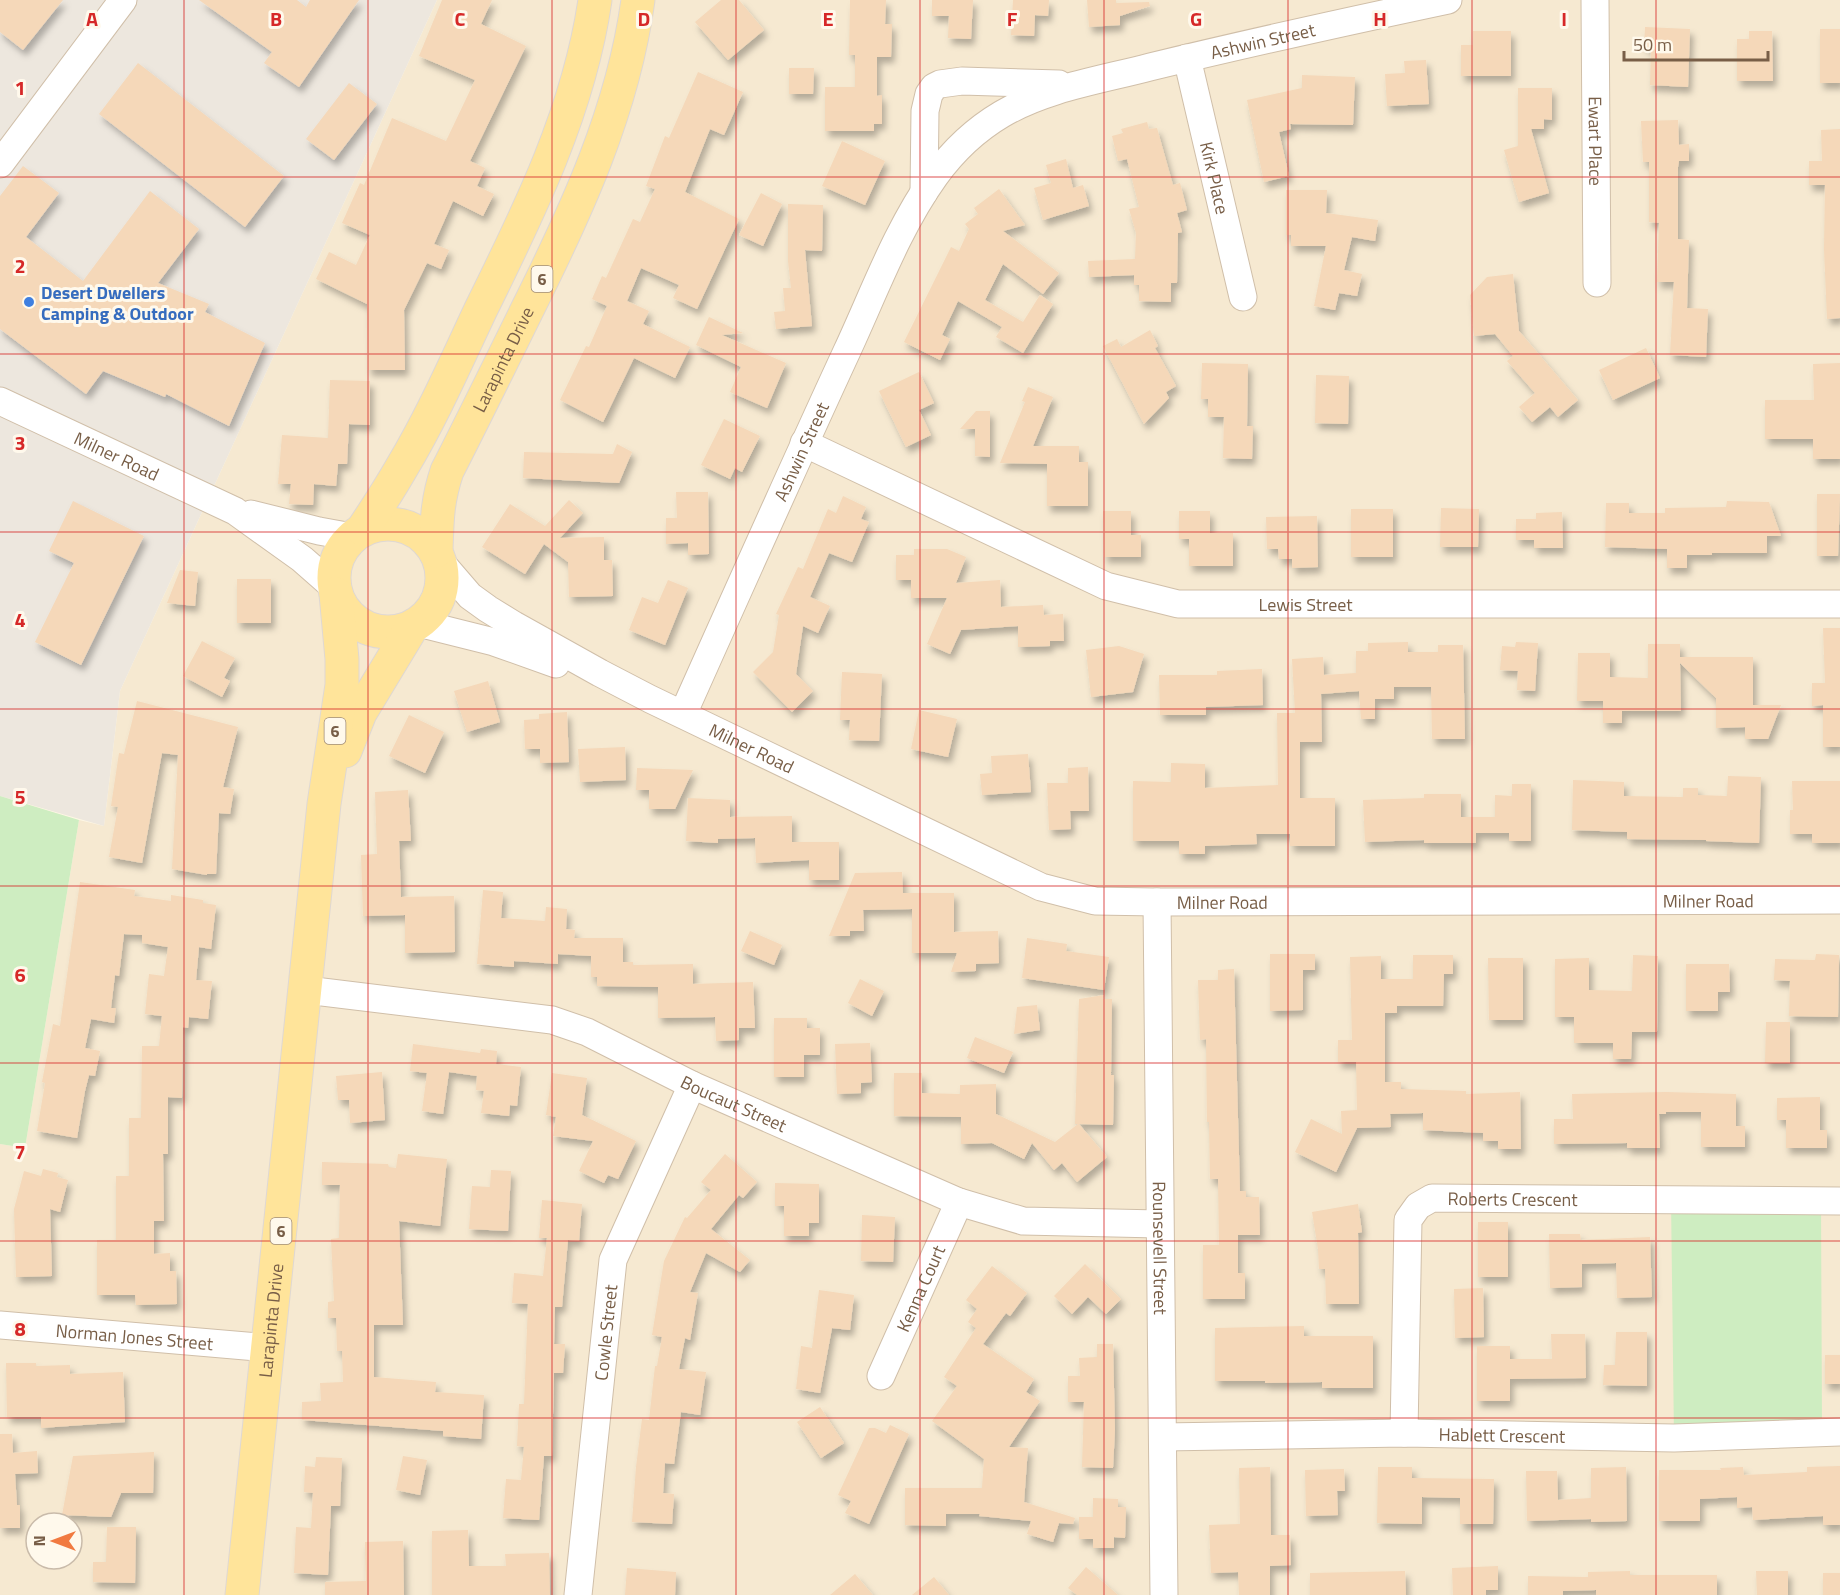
<svg xmlns="http://www.w3.org/2000/svg" width="1840" height="1595" font-family="'Titillium Web',sans-serif">
<style>
.residential{fill:#f6e9d1;fill-rule:evenodd}
.industrial{fill:#ede7de}
.green{fill:#ceedc1}
.building{fill:#f5d8b9;filter:url(#shadow)}
.lines{fill:none;stroke-linecap:round;stroke-linejoin:round}
.minor-casing{stroke:#d0bfa9;stroke-width:29}
.major-casing{stroke:#dfd8d3;stroke-width:35}
.minor{stroke:#fff;stroke-width:27}
.major{stroke:#ffe49a;stroke-width:33}
.grid{fill:none;stroke:#d62828;stroke-width:1.5;stroke-opacity:0.55}
.shop-dot{fill:#3f7fe0;stroke:#fff9ec;stroke-width:2}
.labels{text-anchor:middle;dominant-baseline:central;stroke-width:6;stroke-linejoin:round;paint-order:stroke}
.shield{fill:#fff9ec;stroke:#a08c78;stroke-width:1.5}
.shield-label{font-size:16px;font-weight:bold;fill:#785e47}
.street-label{font-size:18px;fill:#785e47;stroke:#fff9ec}
.shop-label{font-size:18px;font-weight:bold;fill:#366cbe;stroke:#fff9ec;text-anchor:start}
.grid-label{font-size:20px;text-anchor:middle;font-weight:bold;fill:#d62828;stroke:#fff9ec;stroke-width:6;stroke-linejoin:round;paint-order:stroke}
</style>
<defs>
<filter id="shadow"><feDropShadow dx="3.5" dy="6" stdDeviation="3" flood-color="#0004"/></filter>
</defs>
<rect width="100%" height="100%" fill="#fef7e4"/>
<path class="residential" d="M437,0h1403v1595h-1840v-451l25,4 54,-328 25,6 16,-135zM36,1523h36v36h-36z"/>
<path class="industrial" d="M0,0h437l-317,691 -16,135 -104,-30z"/>
<path class="green" d="M0,796l79,24 -54,328 -25,-4z
M1671,1200l150,1 1,231 -148,6z"/>
<path class="building" d="M0,0h63l-40,50 -23,-18z
M199,0h98l9,7 4,-7h49l-60,87 -35,-24 8,-11z
M442,0h50l-11,24 45,22 -56,115 15,7 -8,18 17,8 -11,22 -30,-15 -19,43 15,6 -8,19 -14,-6 -23,47 1,60h-37l-1,-66 -51,-25 13,-27 27,13 14,-30 -28,-12 18,-40 4,2 28,-67 54,23 29,-61 -56,-24z
M721,0h18l25,30 -36,30 -33,-38z
M850,0h36l-1,24h7l-1,33h-14v39l5,-1v29h-8v7h-49v-44h30v-32h-6z
M932,0h41l-2,39 -23,-1 1,-22h-17z
M1013,0h36l-1,16 -13,-1 -1,21 -23,-1z
M1087,0h29v3l33,-1 1,4 -30,10v9l-31,2z
M1645,27l45,2 -2,58 -38,-2 1,-37h-7z
M1820,29h20v54h-20z
M1473,31h38v45h-50v-31h12z
M1749,31h23l1,50h-36v-42h12z
M1426,60l3,44 -42,2 -2,-32 20,-1 -1,-12z
M138,63l146,113 -39,51 -146,-113z
M789,68h25l-1,26h-24z
M698,72l45,20 -19,43 -14,-6 -25,63 54,27 -42,90 -24,-11 6,-13 -38,-17 -14,33 22,10 -6,13 47,23 -15,31 -41,-20 -31,64 -43,-22 26,-54 3,1 18,-41 -15,-7 10,-23 4,2 27,-59 7,3 15,-33 -9,-3 19,-50 4,2z
M1302,75l53,2 -2,48 -63,-1 1,5 -12,3 10,44 -25,6 -17,-82 55,-12z
M349,83l28,21 -43,56 -28,-21z
M1518,88h34v32l-8,-1v10h-13l18,64 -30,9 -15,-52 14,-4z
M1678,120l1,25 10,-1v17h-10l-1,6v72l11,1 -2,68 21,1 -2,48 -36,-2 4,-73h-17l2,-59 -10,-1v-60h-6l-2,-41z
M1147,122l2,7 8,-1 16,57 7,-2 7,27 -10,3 5,19 -4,1 -1,50h-6v19l-32,-1v-16h-5v-10l-45,2 -1,-16 47,-2 1,-26 -7,-24 10,-2 -12,-48 -9,2 -6,-25 11,-3 -2,-4z
M1840,129v189l-13,1 -3,-70 1,-64h-16v-24h13l-1,-31z
M842,141l43,20 -20,44 -43,-19z
M1066,159l7,29 10,-3 6,21 -46,14 -9,-32 17,-5 -5,-18z
M23,166l36,27 -33,44 57,44 67,-90 49,38 -41,54 51,21 -4,8 60,31 -36,83 -63,-32 -1,3 -62,-26 -17,23 -86,-65v-133z
M999,189l26,36 -22,6 56,42 -16,21 -40,-30 -18,36 38,22 17,-27 13,9 -30,49 -27,-16 6,-10 -44,-26 -16,34 8,4 -10,21 -36,-18 47,-95 8,4 10,-22 -4,-5 13,-10 -4,-6z
M1286,190h41l-1,23 52,7 -3,21 -23,-4 -8,33 18,4 -5,22 -18,-3 -4,17 -21,-4 12,-60h-35v-11h-5z
M761,193l21,11 -19,42 -24,-11z
M788,204l35,1 -1,46 -17,-1 7,76 -36,3 -2,-17 11,-1 -2,-23h8l-3,-27z
M1513,274l6,57 59,69 -20,17 -8,-10 -18,15 -13,-15 16,-14 -28,-32 6,-5 -18,-22 -21,2 -4,-41 17,-18z
M709,317l34,16 -21,2 64,28 -19,45 -37,-16 11,-25 -45,-22z
M1150,330l8,16 -3,2 21,38 -10,6 3,6 -25,26 -41,-78 14,-7 4,8z
M1646,348l14,30 -47,22 -14,-30z
M1202,363l46,1 -1,62h6l-1,33 -29,-1 1,-41h-16v-18h-7z
M1840,363v96h-27v-20h-48v-39h49l-1,-36z
M919,372l15,31 -15,7 12,25 -25,12 -27,-56z
M1316,375l33,1 -1,48 -33,-1z
M330,380l40,1v44l-21,-1 -2,40h-9l-2,22 -22,-2 -1,21 -24,-1 2,-20h-13l4,-49 46,3z
M1028,387l25,10 -20,49h46v16h9v44h-41v-42l-47,-1 25,-61 -3,-1z
M976,411h14v46l-15,-1v-27h-15z
M724,419l36,17 -18,36 -7,-4 -5,11 -29,-14z
M617,444l15,8 -13,31 -96,-5 1,-26 89,2z
M676,492h32l1,62 -21,1v-12l-22,1v-26h11z
M1817,494h23l-2,62h-21z
M843,496l23,11 -5,12 8,3 -17,40 -23,-9 -19,44 20,9 -12,27 -15,-7 -7,48 17,17 -21,21 -39,-40 20,-20 6,-37 -3,-1 22,-47 5,2 25,-60 8,4z
M569,500l14,13 -23,25 44,-1v23h8l1,36 -44,1 -1,-35 -24,-18 -19,30 -43,-27 28,-43 35,22z
M73,501l71,35 -63,129 -46,-23 39,-79 -25,-12z
M1727,501l42,1 12,34h-14v17h-55v2h-25v13h-20v-19l-62,-2 1,-44h23v10h36v-5l61,-1z
M1441,508l38,1 -1,38h-38z
M1351,509h42v48h-42z
M1103,511h28v24h10v22h-37z
M1179,511h31v22h23v33h-44v-27h-10z
M1562,512l1,36h-29v-8h-18v-21h20v-6z
M1317,516l1,51 -26,1v-9h-13l-1,-10h-11l-1,-32z
M914,549h33l19,8 -10,26 44,-3 1,27 42,-2 1,10 19,-1 1,27h-14v5l-32,1v-21l-57,4 -11,24 -23,-10 20,-46h-36v-18h-15v-25h18z
M180,570l18,2 -3,34 -28,-3z
M237,579h34v44h-34z
M668,580l20,8 -23,57 -36,-15 13,-33 16,6z
M1823,628h17v119h-17v-42l-11,1v-23h13z
M202,641l33,17 -11,20 6,3 -8,16 -39,-21z
M1408,642v10h30v-7h25l2,94h-33l-1,-52h-37v12h-19v20h-14l-2,-28 -38,3 1,48h-22v56h35v48h-45v-12h-34l1,10 -52,2v8h-26v-13h-46v-60l38,1v-19l34,1v24l73,-3 -1,-72h18l-3,-54 31,-2 1,18 32,-2v-22h12v-8z
M1516,642l22,1 -3,48 -18,-1 1,-19 -18,-1 2,-24 13,1z
M1648,644h32v13h73v48h28l-13,34h-23v-12l-29,1v-30l-36,-35 1,48h-59v12h-19v-22h-26l1,-48h32v24l38,1z
M1119,646l25,8 -11,38 -42,5 -5,-47z
M1262,669l1,36 -57,2v8h-46l-1,-40h58v-4z
M842,672l40,2 -3,67 -30,-1 1,-20h-10z
M488,681l12,41 -33,10 -13,-41z
M137,701l101,26 -15,60 11,2 -4,25 -11,-1 -3,61h-9v1l-35,-6 6,-114 -16,-2 -20,110 -33,-6 9,-50 -7,-1 8,-53 5,1z
M919,710l38,9 -9,38 -37,-8z
M567,712l2,50 -29,1v-14h-15l-1,-29 15,-1v-5z
M409,715l35,17 -19,41 -36,-17z
M625,747l1,33 -46,2 -2,-33z
M1028,754l3,38 -49,3 -2,-21 12,-1 -1,-17z
M1088,767l1,44h-19l1,18 -22,1 -2,-47h21v-15z
M637,768l56,2 -18,39h-26v-19h-13z
M1728,776l33,1 -2,66 -53,-2v-1l-79,-1v-7l-55,-2 1,-50 51,2v14l59,1v-9h15v7l29,1z
M1792,781h48v62h-28v-9h-22v-24h3z
M1512,784h19v57h-22v-8h-33v10h-52v-3l-59,2 -2,-42 61,-2v-4h37v23h34v-22l17,1z
M408,790l3,51h-12l2,56 53,-1 1,56 -50,1v-38l-42,1 -2,-61 16,-1 -2,-62z
M688,798l42,2v17l62,-1v26h47v38h-30v-20l-53,3 -1,-25 -37,1v4l-32,-2z
M902,872l1,21h51v39l44,-1 1,32 -23,1v7l-25,1 6,-19h-45v-44l-49,1 1,21h-14v5h-21l26,-63z
M80,882l55,8 -1,6 37,5v-6l32,5v3l13,2 -5,44 -12,-2 -3,33 16,1 -4,38 -19,-2 -1,11 -5,-1 -1,71 -14,-1v57h-5l1,67h-10v33l16,-1v18h6l1,33 -41,1 -1,-10h-38v-55h19v-64h13v-58h12l1,-72h17l3,-30 -17,-2 4,-40 15,2 4,-29 -26,-4v-8l-18,-1 -5,42 -4,-1 -4,33h5l-2,15 -23,-4 -6,29 15,3 -5,25 -6,-1 -4,16 -8,47 -40,-7 8,-48 -3,-1 11,-58 7,2z
M483,890l20,2 -2,26 44,3 1,-14 21,2 -1,20 9,1 -1,8h49v24h10v3l60,-1v20l60,-2 2,46h-16v12l-23,1 -1,-24 -57,1v-31l-61,-1v-9h-6v-21l-33,-2v10l-44,-3v6l-37,-3z
M750,931l32,14 -8,20 -33,-14z
M1027,938l40,6 -1,7 43,6 -5,33 -82,-12z
M1270,954h45v16h-12v40l-33,1z
M1816,954l23,1 -1,62 -49,-1 1,-35 -16,-1 1,-21 40,1z
M1413,955h40v19h-9l-1,32h-46v7h-12v69h16v7l65,2v3l54,-2 1,57h-23v-8h-15v-8l-60,-3v-17l-33,1 1,13 -34,1 -21,44 -41,-20 16,-33 31,15 -1,-23 16,-1 -1,-48h-18v-22h14l-2,-83 31,-1v23h32z
M1633,955l25,1 -1,76h-25l-1,27h-18v-16h-39v-26h-19v-58l34,-1v32l43,1z
M1488,958h35v62h-34z
M1686,964h43l1,28h-12v19h-32z
M1234,969l6,222h6v6h13l1,38h-22v38h7v26h-42v-54h16l-1,-66h-8l-1,-57h-2l-1,-83 -6,1 -2,-60h20v-10z
M860,979l24,12 -12,25 -24,-13z
M1104,995l-1,4h9l-1,76h3l-1,50 -34,-1 28,33 -30,25 -15,-19 -8,7 -22,-27 -8,16 -32,-16 -31,1v-27l-67,-1v-43h28v20l38,1v-9l36,-1v30l59,28 23,-18h-3l4,-125z
M1037,1005l3,25 -26,4 3,-27z
M774,1018h33v10h13v27h-16v22h-30z
M1766,1022h24v41h-25z
M975,1037l38,15 -9,21 -37,-15z
M870,1043l2,39 -11,1v10l-24,1 -2,-50z
M413,1044l67,9 1,-4 16,2 -1,13 25,3 -4,39 -7,-1 -1,11 -28,-3 3,-22 -8,-1 1,-14 -28,-4 -6,42 -21,-3 5,-38 -17,-2z
M382,1072l3,48 -35,3 -1,-23h-11l-2,-24z
M552,1073l35,5 -5,37 54,26 -18,38 -10,-4 -4,8 -25,-12 14,-30 -40,-5 3,-19 -10,-2z
M1666,1092l70,2v32h9v21h-44v-35h-35v2h-7l1,34h-33v-5l-73,1v-25h19l-1,-25z
M1820,1097v33h7v18h-41v-28h-9v-22z
M398,1154l49,5 -7,67 -41,-5 4,104h-29v52l62,5 -1,10 49,3 -3,44 -38,-3v-5l-141,-11v-18l19,-1 -1,-18 23,-1 -1,-31h-5l-1,-33h-8v-16l6,-1 -3,-62 8,-1 1,-53h-18v-23l66,2 1,3 7,1z
M725,1154l32,28 -14,16 -4,-3 -28,34 39,31 -10,12 -34,-19 -16,39 8,1 -8,47 -5,-2 -6,31 27,3 -6,43 -19,-3 -7,52 -9,-1 -2,30 11,1 -2,30 -40,-2 4,-55 6,-48 7,1 6,-54h2l5,-29 -10,-2 12,-74 21,-44 2,1 24,-28 -10,-8z
M43,1169l15,4 -1,4 11,3 -8,32 -10,-3 2,67 -36,1 -2,-68 10,-38 17,5z
M491,1170l20,1 -3,60 -39,-2 3,-43 18,1z
M775,1183l44,1v39h-10v13h-25v-30h-9z
M542,1200l40,4 -3,37 -11,-1 -6,67h-7l-1,37h11l-2,29h-9l-2,83h-8l-5,64 -36,-2 3,-39 15,1 3,-33 -7,-1 2,-42h5l4,-100 -16,-1 2,-30 29,3 4,-38h-8z
M1358,1204l4,28 -4,1 1,71h-33l-1,-35h-6l-1,-20 -6,-37z
M862,1215l33,2 -2,45 -32,-1z
M1478,1222h30v55h-30z
M1549,1234h31l1,6 69,-3 2,60 -35,1 -1,-35 -34,1v23l-32,1z
M1085,1264l36,35 -15,15 -18,-17 -16,17 -18,-18z
M992,1266l35,27 -17,23 -4,-3 -23,31 51,35 -8,13 14,9 -31,46 19,1 -4,54 51,16 -2,6 -14,-1 -6,19 -26,-8 4,-13 -52,-5 1,-2h-34v12l-41,-1v-37h77l2,-29 -52,-38 25,-35 -13,-9 32,-49 -8,-6 9,-13 -11,-9z
M1483,1288l1,49 -29,1 -1,-49z
M819,1290l35,5 -4,35 -18,-2 -12,65 -24,-4 5,-43 11,2z
M1304,1326v10h69v52h-51v-6l-57,1v-2h-50v-53z
M1616,1332h31v54l-44,-1 1,-20h11z
M1551,1334h34l1,44 -76,1v22h-33v-55h33v13h42z
M1097,1344h16l2,86 -2,38 -31,-1 2,-65h-16v-26h12l-1,-18 18,-1z
M1825,1355h15v29h-15z
M6,1363h30v3l34,-1v9l53,-2 2,50 -84,6v-11h-34z
M820,1407l24,36 -23,15 -24,-36z
M890,1425l19,9 -40,90 -24,-11 6,-12 -13,-6 31,-67h6l11,5z
M0,1434h12l1,19 24,-2 1,22 -23,1 2,31h3v23h-20z
M154,1452l-1,41h-32l-10,24 -49,-2 11,-59z
M403,1456l24,4 -7,35 -24,-5z
M316,1457l26,1 -2,48h-9l-3,69 -34,-2 2,-46 15,1 2,-35 -9,-1 1,-26 10,1z
M1840,1466v59h-17v-9l-70,4 -1,-13 -15,1v-11l-37,2v22h-41v-51h62l-1,-2 23,-1 1,8 63,-3v-5z
M1270,1467l1,68h19l1,30 -21,1v29h-31l-1,-23 -27,1 -2,-48 31,-1 -1,-56z
M1378,1467h34v11l82,1 -1,45h-33v-26l-38,-1v27l-45,-1z
M1626,1467l1,54 -36,1v-3l-64,2 -1,-50h31l1,29 33,-2v-30z
M1344,1469l1,22h-8l1,24 -32,1 -1,-46z
M1093,1498l25,1v8h8l-1,31 -11,-1v11h-21v-9h-14v-22h14z
M107,1527h29l-1,56 -42,-1v-20h13z
M468,1530l1,36h37l-1,-12 44,-1 1,42h-118v-64z
M403,1541l1,54h-79v-13l41,-1 -1,-39z
M1498,1566v24h-12v5h-33l-1,-27z
M1086,1567l32,28h-41l-9,-7z
M627,1568l49,4 -1,23h-50z
M1405,1571l1,24h-96v-22z
M1630,1571v4h87v20h-121v-5l-33,1v4h-35v-19l60,1v-5z
M1756,1571h32v24h-31z
M1823,1573h17v22h-17z
M855,1574l18,21h-43z
M934,1577l15,18h-37z"/>
<g class="lines">
<defs>
<g id="minor">
<path id="s1" d="M1595,0l2,283"/>
<path id="s2" d="M1187,58l56,239"/>
<path d="M0,164l123,-164"/>
<path d="M924,192l1,-81 4,-17 5,-7 6,-3 22,-3 97,3"/>
<path id="s3" d="M0,401l235,110 67,48 33,29"/>
<path id="s4" d="M804,443l302,143 72,18h662"/>
<path d="M251,514l68,17 33,6"/>
<path id="s5" d="M439,560l31,36 18,13 26,16 86,48 50,26 391,188 54,14 62,1 683,-2"/>
<path d="M418,623l76,19 62,22"/>
<path id="s6" d="M683,714c54,-121 108,-242 164,-363 27,-58 50,-122 88,-175 18,-25 40,-46 67,-62 44,-26 99,-34 148,-47 99,-24 199,-46 298,-67"/>
<path id="s7" d="M1157,902l7,693"/>
<path id="s8" d="M306,990l246,30 35,12 105,53 267,117 64,19 136,3"/>
<path id="s9" d="M0,1325l269,23"/>
<path id="s10" d="M881,1376l78,-174"/>
<path id="s11" d="M1404,1433l4,-213 10,-14 14,-8 408,3"/>
<path id="s12" d="M1163,1437l241,-4 270,5 166,-6"/>
<path id="s13" d="M578,1595l35,-335 79,-175"/>
</g>
<g id="major">
<circle cx="388" cy="578" r="54"/>
<path d="M363,529c14,-21 27,-41 39,-62 30,-50 54,-105 79,-158 49,-99 98,-199 114,-309"/>
<path id="s14" d="M436,551c1,-31 1,-50 11,-80 27,-53 53,-106 79,-159 50,-100 97,-201 112,-312"/>
<path d="M345,751l15,-38 52,-86"/>
<path id="s15" d="M242,1595l82,-791 18,-119v-26l-6,-65"/>
</g>
</defs>
<use href="#minor" class="minor-casing"/>
<use href="#major" class="major-casing"/>
<use href="#minor" class="minor"/>
<use href="#major" class="major"/>
</g>
<path class="grid" d="M184,0v1595M368,0v1595M552,0v1595M736,0v1595M920,0v1595M1104,0v1595M1288,0v1595M1472,0v1595M1656,0v1595M0,177h1840M0,354h1840M0,532h1840M0,709h1840M0,886h1840M0,1063h1840M0,1241h1840M0,1418h1840"/>
<circle class="shop-dot" cx="29" cy="302" r="6"/>
<g class="labels">
<g class="shield">
<rect x="531.5" y="266" width="21" height="26" rx="4.5"/>
<rect x="324.5" y="718" width="21" height="26" rx="4.5"/>
<rect x="270.5" y="1218" width="21" height="26" rx="4.5"/>
</g>
<g class="shield-label">
<text x="542" y="279">6</text>
<text x="335" y="731">6</text>
<text x="281" y="1231">6</text>
</g>
<g class="street-label">
<text stroke="none"><textPath href="#s6" startOffset="958">Ashwin Street</textPath></text>
<text stroke="none"><textPath href="#s1" startOffset="141">Ewart Place</textPath></text>
<text stroke="none"><textPath href="#s2" startOffset="123">Kirk Place</textPath></text>
<text stroke="none"><textPath href="#s14" startOffset="206">Larapinta Drive</textPath></text>
<text stroke="none"><textPath href="#s6" startOffset="288">Ashwin Street</textPath></text>
<text stroke="none"><textPath href="#s3" startOffset="129">Milner Road</textPath></text>
<text stroke="none"><textPath href="#s4" startOffset="536">Lewis Street</textPath></text>
<text stroke="none"><textPath href="#s5" startOffset="368">Milner Road</textPath></text>
<text stroke="none"><textPath href="#s5" startOffset="1358">Milner Road</textPath></text>
<text stroke="none"><textPath href="#s5" startOffset="872">Milner Road</textPath></text>
<text stroke="none"><textPath href="#s8" startOffset="448">Boucaut Street</textPath></text>
<text stroke="none"><textPath href="#s11" startOffset="327">Roberts Crescent</textPath></text>
<text stroke="none"><textPath href="#s7" startOffset="346">Rounsevell Street</textPath></text>
<text stroke="none"><textPath href="#s10" startOffset="96">Kenna Court</textPath></text>
<text stroke="none"><textPath href="#s15" startOffset="276">Larapinta Drive</textPath></text>
<text stroke="none"><textPath href="#s13" startOffset="264">Cowle Street</textPath></text>
<text stroke="none"><textPath href="#s9" startOffset="135">Norman Jones Street</textPath></text>
<text stroke="none"><textPath href="#s12" startOffset="339">Hablett Crescent</textPath></text>
</g>
<g class="shop-label">
<text x="41" y="292">Desert Dwellers<tspan x="41" dy="21">Camping &amp; Outdoor</tspan></text>
</g>
</g>
<g class="grid-label">
<text x="92" y="26">A</text>
<text x="276" y="26">B</text>
<text x="460" y="26">C</text>
<text x="644" y="26">D</text>
<text x="828" y="26">E</text>
<text x="1012" y="26">F</text>
<text x="1196" y="26">G</text>
<text x="1380" y="26">H</text>
<text x="1564" y="26">I</text>
<text x="20" y="95">1</text>
<text x="20" y="273">2</text>
<text x="20" y="450">3</text>
<text x="20" y="627">4</text>
<text x="20" y="804">5</text>
<text x="20" y="982">6</text>
<text x="20" y="1159">7</text>
<text x="20" y="1336">8</text>
</g>
<g transform="translate(54 1541) rotate(270)"><circle r="28" fill="#fff9ec" stroke="#c9bbaa" stroke-width="1.5"/>
<path d="M0-4.5L10 22L0 15L-10 22Z" fill="#f17a40"/>
<text y="-9" font-size="16" font-weight="bold" text-anchor="middle" fill="#785e47">N</text>
</g>
<path d="M1624 51v9h144v-9" fill="none" stroke="#785e47" stroke-width="3"/>
<text x="1633" y="51" font-size="18" fill="#785e47" stroke="#fff9ec" stroke-width="4.5" paint-order="stroke">50 m</text>
</svg>
